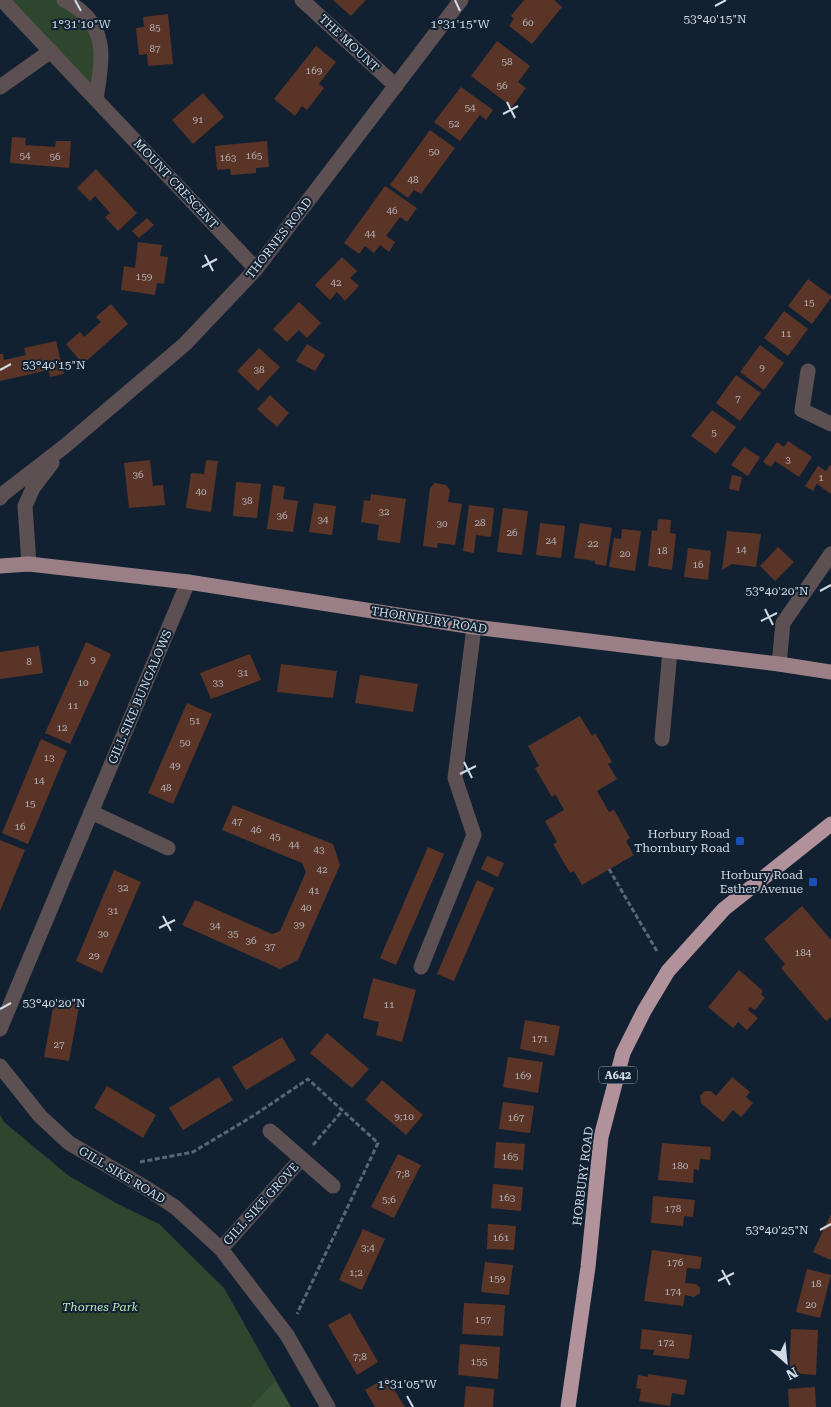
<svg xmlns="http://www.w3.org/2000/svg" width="831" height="1407" font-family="'Roboto Serif',serif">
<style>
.green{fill:#2e462e}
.forest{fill:#365335}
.building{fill:#5a3426}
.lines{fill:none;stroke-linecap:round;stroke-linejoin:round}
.path{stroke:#596675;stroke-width:3;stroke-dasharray:5 2.5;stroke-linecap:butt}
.minor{stroke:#5d5053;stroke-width:15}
.major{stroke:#9a8086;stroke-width:15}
.highway{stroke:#b2929a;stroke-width:15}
.ticks{fill:none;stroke:#d1dbe6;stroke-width:2}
.transit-dot{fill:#1a4fb4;stroke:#122132;stroke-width:2}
.labels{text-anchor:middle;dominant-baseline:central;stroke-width:4;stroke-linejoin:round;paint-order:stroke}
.number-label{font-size:10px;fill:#b3b1b6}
.shield{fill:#122132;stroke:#98a3b0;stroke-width:1}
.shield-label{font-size:11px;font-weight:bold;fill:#d1dbe6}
.street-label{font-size:12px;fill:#d1dbe6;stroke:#122132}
.poi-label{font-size:12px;fill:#d1dbe6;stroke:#122132;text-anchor:end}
.park-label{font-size:12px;font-style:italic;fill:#b7ebb5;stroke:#122132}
.ticks-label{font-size:12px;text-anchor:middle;fill:#d1dbe6;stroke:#122132;stroke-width:4;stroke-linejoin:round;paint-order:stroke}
</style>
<rect width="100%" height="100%" fill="#122132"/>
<path class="green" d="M2,0h62l33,31 -1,68z
M0,1115l4,7 65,54 47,27 43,21 65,64 67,119h-291z"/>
<path class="forest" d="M275,1381l16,26h-40z"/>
<path class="building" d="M333,0h33l-15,16z
M524,0h30l8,7 -30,37 -23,-18 5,-7 -3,-3z
M168,14l5,50 -25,2 -1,-12 -8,1 -3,-27 8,-1 -1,-10z
M497,41l33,25 -12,16 8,6 -14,19 -41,-31z
M316,46l20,16 -17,22 5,4 -17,22 -5,-4 -7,10 -21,-17z
M461,87l32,23 -7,10 -6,-5 -20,26 -26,-19z
M203,93l21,24 -31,27 -21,-24z
M430,130l25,18 -34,46 -7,-4 -6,8 -18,-13z
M12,137l14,1 -1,7 16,1 14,1 1,-6h15l-2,27 -59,-5z
M267,141l2,26 -13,1v5l-25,2 -1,-6 -13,1 -2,-24z
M96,169l41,44 -19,18 -13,-14 5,-4 -15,-17 -5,5 -13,-13z
M385,186l32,22 -10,14 -7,-5 -14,19 9,6 -6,10 -9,-7 -6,8 -9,-7 -6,8 -15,-11z
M147,218l7,7 -15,13 -7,-7z
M138,242l24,3 -2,11 8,1 -4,27 -7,-1 -2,12 -34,-5 3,-24 11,2z
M342,257l15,14 -7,7 9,8 -14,15 -8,-9 -7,8 -15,-15z
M808,279l23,17v2l-19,26 -24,-18z
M299,302l22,21 -14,15 -8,-8 -12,12 -14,-13z
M111,304l17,20 -45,40 -17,-20 14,-12 4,5 17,-15 -5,-5z
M784,311l24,18 -20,27 -24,-18z
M56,341l8,33 -14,3 -1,-7 -49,11v-27h3l1,6 22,-5 -2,-7z
M307,344l18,11 -10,16 -19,-10z
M760,345l24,18 -20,27 -24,-18z
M259,348l21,19 -22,24 -21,-20z
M736,375l25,18 -21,28 -24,-18z
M270,395l19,18 -12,14 -20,-18z
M712,410l24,17 -20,27 -25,-18z
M788,441l24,16 -13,20 -24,-16 -4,6 -8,-5 14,-20 7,5z
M744,447l16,10 -12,19 -17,-11z
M150,460l3,26 10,-1 2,20 -36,3 -5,-45z
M206,460l12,1 -7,51 -25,-4 5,-35 13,1z
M830,465l1,1v28l-14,-10 -4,7 -8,-5 13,-20 8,5z
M732,475l10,2 -3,14 -10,-2z
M236,482l25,2 -4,34 -24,-2z
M435,483l11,2 4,5 -2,12 14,2 -7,41 -17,-2 -1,5 -14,-2 7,-58z
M273,485l12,2 -2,12 15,2 -5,31 -26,-3z
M371,494l35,5 -6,44 -23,-3 2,-15 -18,-3 3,-22 6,1z
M314,503l22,3 -4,29 -23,-3z
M469,505l25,3 -3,29 -15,-2 -2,18 -11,-2z
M503,508l25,3 -6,44 -25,-3z
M658,519l13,1 -1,13 6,1 -4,36 -24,-4 4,-36 5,1z
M540,523l25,3 -4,32 -25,-3z
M580,523l32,5 -6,38 -11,-2v-3l-21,-3z
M622,529l19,2 -6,40 -26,-4 5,-29 7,1z
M727,531l34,3 -5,33 -24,-3 -10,6z
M778,547l16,15 -19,19 -15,-15z
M688,548l23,3 -3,29 -24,-3z
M86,642l25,12 -41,90 -25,-11z
M39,646l4,27 -43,6v-27z
M250,654l11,26 -50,19 -11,-26z
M281,664l56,7 -4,27 -56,-6z
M360,675l58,9 -5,28 -58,-9z
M187,703l25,11 -39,90 -25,-11z
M580,716l12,20 3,-3 17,29 -4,2 9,15 -20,12 12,21 5,-2 16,28 -4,3 8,14 -52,30 -8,-14 -4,2 -17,-29 4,-2 -12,-21 19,-11 -9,-16 -3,3 -17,-29 4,-2 -11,-20z
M41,739l26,12 -39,93 -26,-11z
M233,805l100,39 7,21 -42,95 -18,9 -98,-44 13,-25 77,34 8,-3 26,-59 -4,-9 -80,-33z
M0,840l25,10 -25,61z
M428,847l16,7 -48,111 -16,-7z
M487,856l17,7 -6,14 -17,-8z
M114,870l27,12 -39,91 -26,-12z
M477,880l17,8 -40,93 -17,-7z
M802,906l29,34v77l-5,4 -45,-53 4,-4 -21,-25z
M739,970l24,21 -2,3 4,4 -10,12 -5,-3 -2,3 10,8 -11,12 -9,-8 -5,6 -25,-21z
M373,978l43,12 -14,52 -26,-7 3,-13 -16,-4z
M55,997l25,4 -11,60 -25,-4z
M525,1020l35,6 -6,30 -34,-7z
M327,1033l42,36 -17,19 -42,-35z
M282,1037l14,23 -50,30 -14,-23z
M508,1057l35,5 -5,31 -35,-6z
M219,1077l14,23 -50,30 -14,-22z
M732,1077l18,15 -4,5 7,6 -12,14 -8,-7 -10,12 -22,-19 -1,-7 5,-5h6l5,5z
M382,1080l41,35 -17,20 -41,-35z
M107,1086l49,29 -13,23 -49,-30z
M503,1102l31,4 -4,27 -31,-4z
M496,1142l29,2 -2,26 -29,-2z
M662,1143l49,4 -1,13 -10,-1 -1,11 -5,-1 -1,14 -35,-3z
M398,1154l23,11 -27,53 -23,-11z
M493,1184l30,3 -2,24 -30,-3z
M653,1196l42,4 -2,17 -9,-1 -1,10 -32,-3z
M831,1214v46l-18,-8z
M488,1224l28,2 -2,24 -27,-1z
M363,1229l22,10 -23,51 -23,-10z
M652,1250l50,7 -2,12 -13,-1 -2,15 11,1 4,4v5l-6,4 -9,-2 -2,11 -39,-5z
M485,1262l28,3 -4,30 -28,-3z
M807,1269l24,6 -11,43 -24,-6z
M464,1303l41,2 -2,31 -41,-2z
M350,1313l28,49 -21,13 -29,-50z
M642,1329l50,6 -3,24 -36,-4 1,-5 -14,-1z
M791,1329l27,1 -2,45 -27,-2z
M460,1344l40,3 -2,32 -40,-4z
M648,1374l39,6 -3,15 -12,-2 -2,13 -31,-5 2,-12 -5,-1 2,-13 10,2z
M387,1377l14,24 4,6h-30l-10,-17z
M466,1386l28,3 -1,18h-29z
M815,1387l1,20h-27l-1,-18z"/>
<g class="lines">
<path class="path" d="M609,869l49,84
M313,1145l29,-34
M140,1162l53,-10 60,-36 55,-37 70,64 -81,171"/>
<path class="minor" d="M2,0l254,269
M64,0c7,3 11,6 17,11 28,24 20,56 15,88
M302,0l94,86
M0,87l51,-36
M808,371l-6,39 29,14
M0,498l3,-4 62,-48 120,-102 71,-75 205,-269
M29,564l-4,-58 8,-18 19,-25
M779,664l4,-41 48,-69
M662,739l8,-88
M91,812l77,36
M421,967l53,-132 -19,-57 19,-151
M0,1029l188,-447
M0,1066l40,50 29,27 77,45 29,19 46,42 66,86 41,72
M270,1131l63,55
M221,1249l80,-90"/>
<path class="major" d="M0,566l29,-2 159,18 286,45 305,37 52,8"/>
<path class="highway" d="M568,1407l20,-140 13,-130 22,-84 21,-42 24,-40 56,-62 107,-85"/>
</g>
<path class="ticks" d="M75,0l6,11M455,0l5,11M715,6l11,-6M507,102l8,16M503,114l15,-8M205,255l8,16M202,267l15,-8M0,370l11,-6M820,591l11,-6M765,609l8,16M761,621l16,-8M464,762l8,16M460,774l16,-8M163,916l8,15M159,928l16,-8M0,1009l11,-6M820,1230l11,-6M722,1270l8,15M718,1281l16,-8M407,1396l6,11"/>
<g class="transit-dot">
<rect x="735" y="836" width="10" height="10" rx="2.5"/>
<rect x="808" y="877" width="10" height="10" rx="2.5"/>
</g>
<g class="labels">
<g class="number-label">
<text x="528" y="22">60</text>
<text x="155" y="27">85</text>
<text x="155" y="48">87</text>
<text x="507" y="61">58</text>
<text x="314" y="70">169</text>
<text x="502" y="85">56</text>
<text x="470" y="107">54</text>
<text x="198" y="119">91</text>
<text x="454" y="123">52</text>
<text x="434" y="151">50</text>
<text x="25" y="155">54</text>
<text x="254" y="155">165</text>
<text x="55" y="156">56</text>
<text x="228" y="157">163</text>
<text x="413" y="179">48</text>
<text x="392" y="210">46</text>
<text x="370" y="233">44</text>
<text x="144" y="276">159</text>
<text x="336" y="282">42</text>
<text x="809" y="302">15</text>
<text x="786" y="333">11</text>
<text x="762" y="367">9</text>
<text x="259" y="369">38</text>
<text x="738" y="398">7</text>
<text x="714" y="432">5</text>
<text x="788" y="459">3</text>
<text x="138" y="474">36</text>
<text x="821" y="477">1</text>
<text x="201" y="491">40</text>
<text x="247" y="500">38</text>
<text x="384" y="511">32</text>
<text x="282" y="515">36</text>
<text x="323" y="519">34</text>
<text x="480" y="522">28</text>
<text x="442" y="523">30</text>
<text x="512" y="532">26</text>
<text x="551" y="540">24</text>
<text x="593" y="543">22</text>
<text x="741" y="549">14</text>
<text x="662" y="550">18</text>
<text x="625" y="553">20</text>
<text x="698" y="564">16</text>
<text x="93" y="659">9</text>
<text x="29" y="661">8</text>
<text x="243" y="672">31</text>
<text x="83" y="682">10</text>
<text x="218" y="682">33</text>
<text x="73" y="705">11</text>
<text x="195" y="720">51</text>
<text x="62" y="727">12</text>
<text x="185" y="742">50</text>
<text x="49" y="757">13</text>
<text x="175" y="765">49</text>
<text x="39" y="780">14</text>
<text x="166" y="787">48</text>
<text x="30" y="803">15</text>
<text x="237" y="821">47</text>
<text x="20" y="826">16</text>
<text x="256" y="829">46</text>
<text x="275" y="836">45</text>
<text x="294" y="844">44</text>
<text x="319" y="849">43</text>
<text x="322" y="869">42</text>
<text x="123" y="887">32</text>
<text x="314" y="890">41</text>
<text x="306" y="907">40</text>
<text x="113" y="910">31</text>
<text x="299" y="924">39</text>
<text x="215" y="925">34</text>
<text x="103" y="933">30</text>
<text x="233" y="933">35</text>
<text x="251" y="940">36</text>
<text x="270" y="946">37</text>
<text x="803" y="952">184</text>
<text x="94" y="955">29</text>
<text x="389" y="1004">11</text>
<text x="540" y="1038">171</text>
<text x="59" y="1044">27</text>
<text x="523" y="1075">169</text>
<text x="404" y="1116">9;10</text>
<text x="516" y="1117">167</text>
<text x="510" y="1156">165</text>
<text x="680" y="1165">180</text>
<text x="403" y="1173">7;8</text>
<text x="507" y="1197">163</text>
<text x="389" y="1199">5;6</text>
<text x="673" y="1208">178</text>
<text x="501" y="1237">161</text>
<text x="368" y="1247">3;4</text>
<text x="675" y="1262">176</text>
<text x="356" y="1272">1;2</text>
<text x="497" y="1278">159</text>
<text x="816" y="1283">18</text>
<text x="673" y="1291">174</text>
<text x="811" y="1304">20</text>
<text x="483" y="1319">157</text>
<text x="666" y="1342">172</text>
<text x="360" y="1356">7;8</text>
<text x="479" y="1361">155</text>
</g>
<rect class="shield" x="599" y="1066.5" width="38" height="17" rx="4"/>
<g class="shield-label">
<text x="618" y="1075">A642</text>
</g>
<g class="street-label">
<text transform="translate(349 43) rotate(43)">THE MOUNT</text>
<text transform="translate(176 184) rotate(47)">MOUNT CRESCENT</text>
<text transform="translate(279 238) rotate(-52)">THORNES ROAD</text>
<text transform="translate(429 620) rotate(9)">THORNBURY ROAD</text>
<text transform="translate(140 697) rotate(-67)">GILL SIKE BUNGALOWS</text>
<text transform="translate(122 1175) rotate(31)">GILL SIKE ROAD</text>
<text transform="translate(583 1176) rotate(-83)">HORBURY ROAD</text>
<text transform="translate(261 1204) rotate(-48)">GILL SIKE GROVE</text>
</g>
<g class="poi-label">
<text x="730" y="834">Horbury Road<tspan x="730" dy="14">Thornbury Road</tspan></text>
<text x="803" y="875">Horbury Road<tspan x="803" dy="14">Esther Avenue</tspan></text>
</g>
<g class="park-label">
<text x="100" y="1307">Thornes Park</text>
</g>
</g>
<g class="ticks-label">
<text x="715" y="23">53°40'15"N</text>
<text x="81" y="28">1°31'10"W</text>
<text x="460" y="28">1°31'15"W</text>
<text x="54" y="369">53°40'15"N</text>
<text x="777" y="595">53°40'20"N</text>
<text x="54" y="1007">53°40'20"N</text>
<text x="777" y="1234">53°40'25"N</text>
<text x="407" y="1388">1°31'05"W</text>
</g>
<g transform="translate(786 1362) rotate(153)" stroke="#122132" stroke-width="4" paint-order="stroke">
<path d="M0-4L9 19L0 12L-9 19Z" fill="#d1dbe6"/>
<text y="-8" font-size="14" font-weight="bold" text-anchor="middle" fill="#d1dbe6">N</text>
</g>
</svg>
